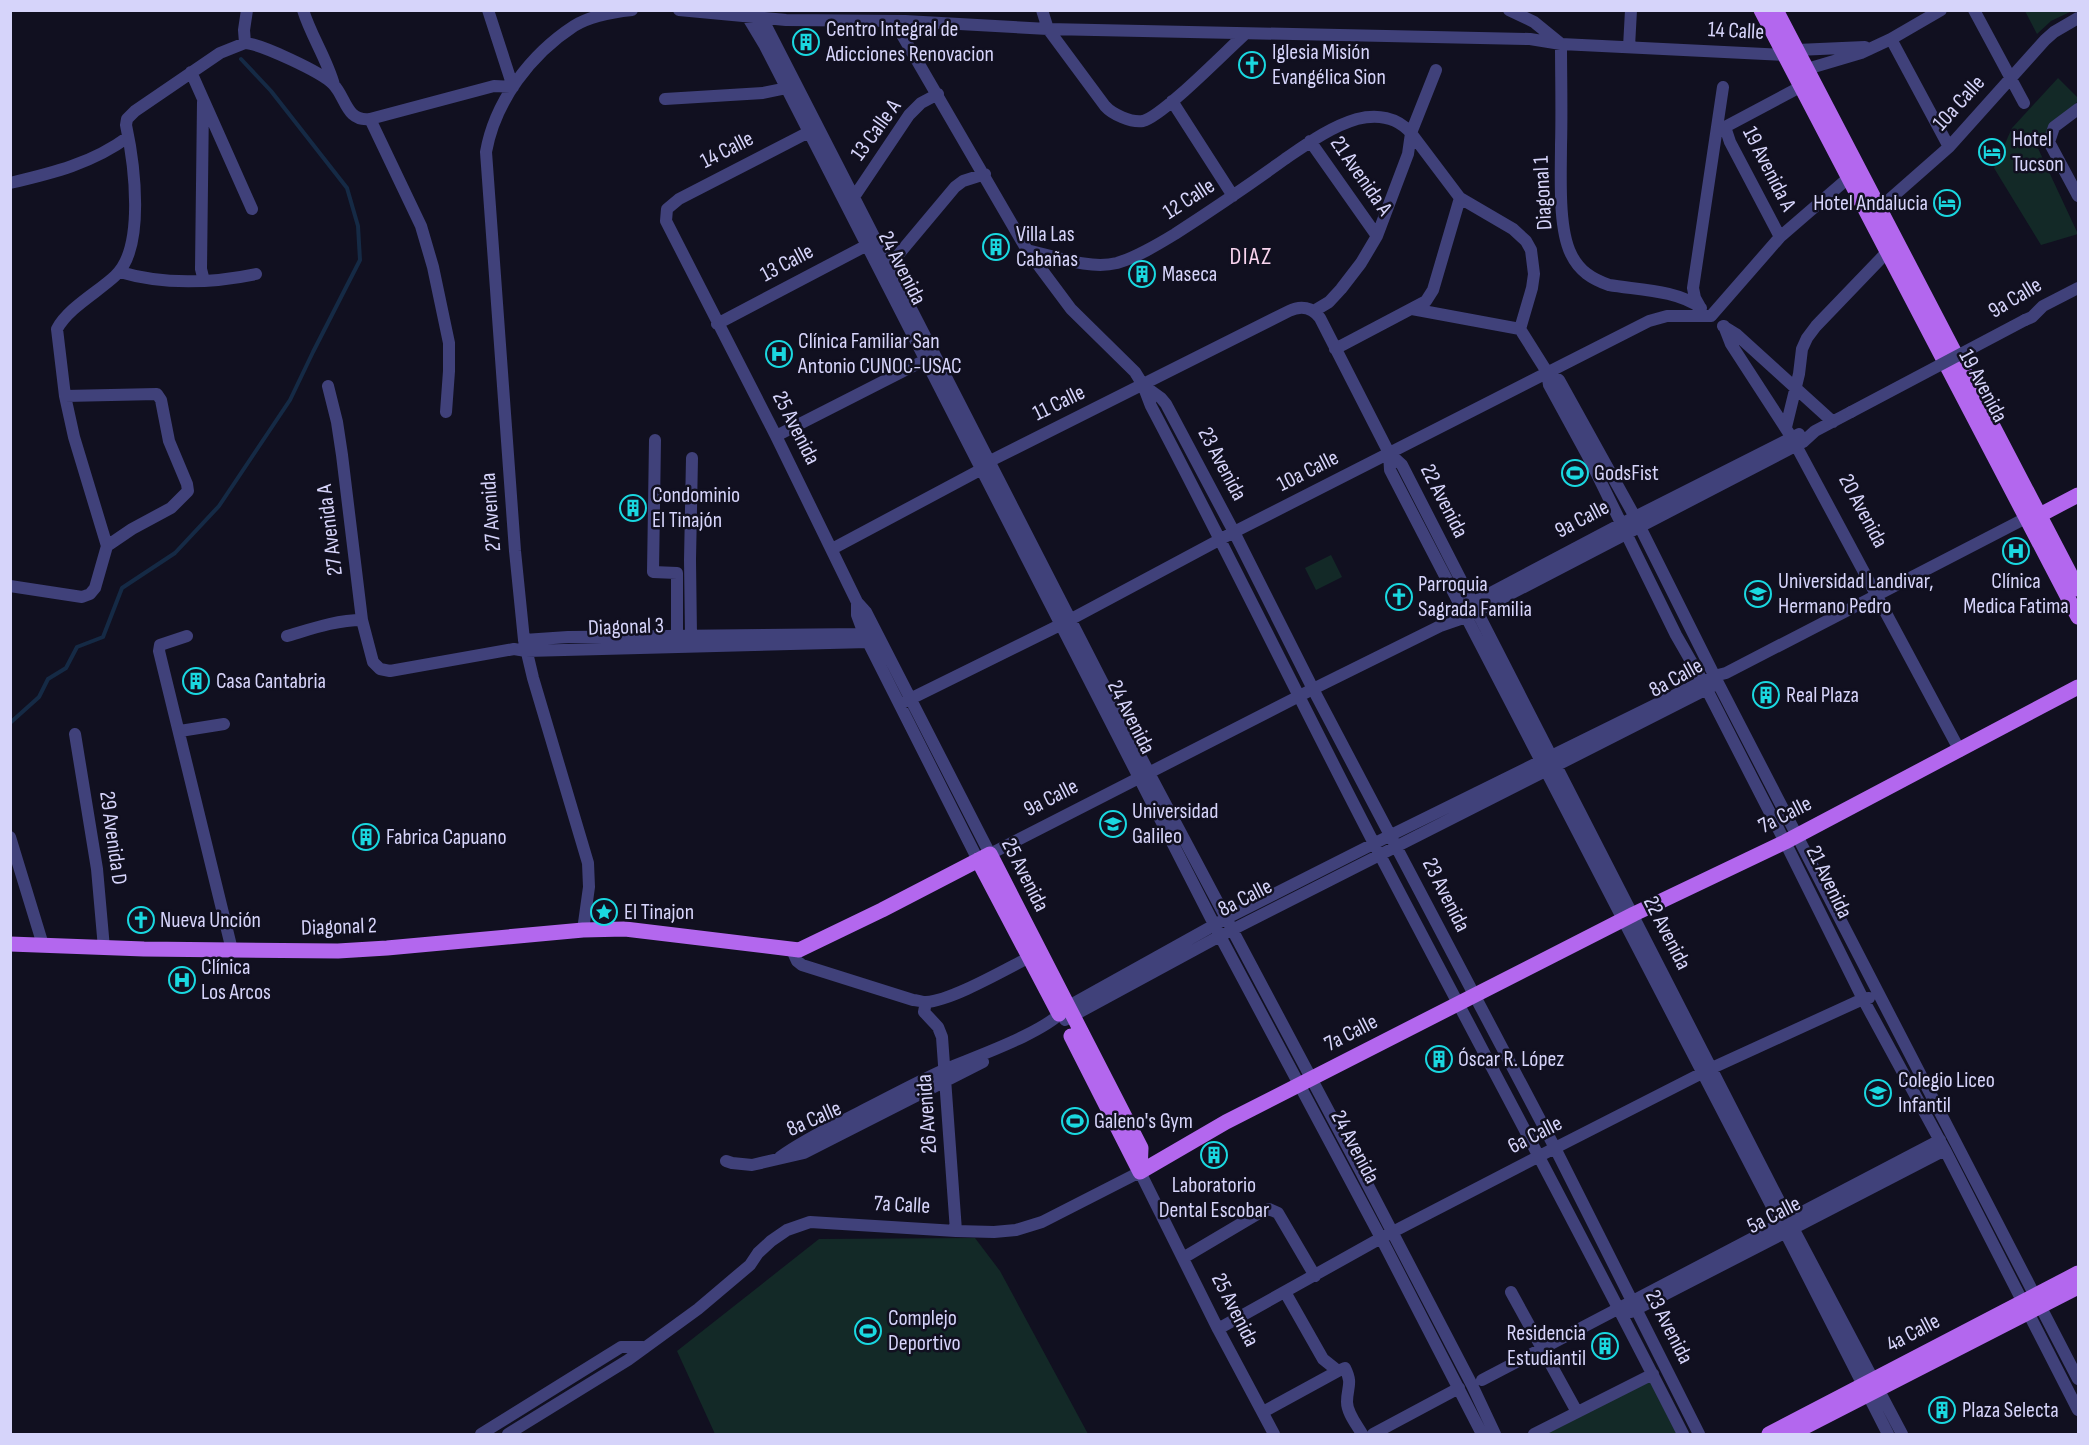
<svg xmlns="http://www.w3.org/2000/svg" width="2089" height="1445" font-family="'Sofia Sans Condensed',sans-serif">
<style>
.green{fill:#132927}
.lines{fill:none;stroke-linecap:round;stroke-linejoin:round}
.stream{stroke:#152a45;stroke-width:4}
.minor{stroke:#40417a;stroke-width:12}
.major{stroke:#b367ee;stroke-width:15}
.minor-bridge{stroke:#40417a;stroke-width:12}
.labels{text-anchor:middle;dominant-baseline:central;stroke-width:5;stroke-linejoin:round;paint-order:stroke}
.poi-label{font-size:22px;fill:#d6d4fa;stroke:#111020;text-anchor:start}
.street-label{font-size:22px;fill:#d6d4fa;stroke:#111020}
.neighbourhood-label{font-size:24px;letter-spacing:1.5px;fill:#fad5ef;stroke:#111020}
</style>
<rect width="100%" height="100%" fill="#111020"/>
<path class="green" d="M2025,11h47l-21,10 -14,13z
M2058,78l20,20v3l-42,43 42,90 -37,11 -47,-77 18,-40z
M1331,555l11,22 -26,13 -11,-22z
M975,1238l25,33 88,163h-373l-38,-83 142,-112z
M1654,1376l29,58h-147z"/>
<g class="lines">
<path class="stream" d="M10,723l29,-26 9,-18 18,-11 11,-21 26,-10 19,-49 53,-35 44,-47 71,-106 23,-48 47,-92 -2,-34 -11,-38 -76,-97 -30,-32"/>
<path class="minor" d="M303,10c8,26 24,49 31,75
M488,10l25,77
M679,10l107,10 119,1 143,8 482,10 31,5 41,2 183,9
M1042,10l6,19 57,77c7,8 26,17 38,15 20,-5 83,-70 102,-87
M1509,10l25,12 27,22c0,33 1,67 0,101 0,30 -3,83 10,109 8,17 21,25 38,31 30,5 68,5 92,23
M1974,10l50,93
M747,16l18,30 455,890 161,302 101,196
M762,18l387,755 212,399 111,213 23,49
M894,21l133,229 44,59 64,63 8,13 8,21c79,150 152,301 230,451 101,193 204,384 302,577
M1891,39l58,108
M245,43c16,1 76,29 88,41 13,13 13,38 37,35l124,-33 19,1
M1629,47l2,-37
M1797,50l68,-3
M1807,69l54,-16 30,-14 50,-29
M191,72l61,137
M665,99l98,-6 24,-5
M1172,101l61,95
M203,102l-2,167 3,12
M2078,109l-24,18 -5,15 29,54
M370,119l51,107 12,41 16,76v28l-3,41
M1718,126l7,1 5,15 50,95
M1725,127l77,-41
M809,132l-130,67 -12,10 -1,12 110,215 81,166 9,10 124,242 323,-165 127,-63 26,-9 337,-175 12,-11 36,-19
M1310,141l67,95
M10,183c43,-10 83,-20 118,-46
M854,197l55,-82 12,-12 17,-9
M1874,213l75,-66 96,-107 9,-8 24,-14
M1027,250c28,6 62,20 90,13 20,-6 40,-18 58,-29 37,-24 74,-49 110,-75 22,-15 45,-32 72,-40 20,-5 40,-2 54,14l49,65 53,31 13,12 5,9 3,24 -2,14 -12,41
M884,267l14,-12 57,-68 8,-6 22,-7
M120,272c43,13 93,11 136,2
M1700,307l-5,-9 -2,-10 30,-201
M1412,309l108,20
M1314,311l15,-9 12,-13 20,-26 16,-27 31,-82 3,-21 25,-63
M1711,316l69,-79 74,-64
M2025,320l7,-3 11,-11 35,-18
M717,324l156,-82
M1723,326l13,8 97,88
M1724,326l7,18 61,94 168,313
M1520,329l27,43 12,8 76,137 83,166 360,696
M1335,349l91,-48 7,-11 27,-92
M1547,372l2,13 42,77 85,173 27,47 82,160 78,157 82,151 133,260
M1143,385l18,13 5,6 68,128 79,157 242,459 144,286
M328,386l9,36 5,33 20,165 11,42 7,7 10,2 124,-22 12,2 342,-9 10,-5
M65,396l92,-2 4,6 8,41 18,43 1,7 -17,17 -39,21 -25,17
M1786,427l13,-53 3,-25 5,-11 9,-12 72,-75
M776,436l157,-80
M655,440l-2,132 24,1v63
M1389,453l1,17 391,754 107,210
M832,549l150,-80 8,-8 299,-150c12,-6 23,-4 31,7l69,135 13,12 391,763 109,206
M10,586l72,11 8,-3 5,-6 12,-42 -33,-109 -9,-41 -8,-67c11,-21 41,-37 58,-53 31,-28 19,-114 11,-151l1,-6 8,-8 85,-58 25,-10 -1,-13 3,-20
M857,602v13l7,19 114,226
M1466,606l155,-82 178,-90
M187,636l-27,9 -1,6 73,299
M287,636c24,-7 49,-16 75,-16
M691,636l-1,-76 2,-102
M524,640l44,-3 296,-3 10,-5
M900,704l162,-80 172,-92 415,-211 18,-5h44
M180,731l44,-7
M75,734l22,135 7,79
M10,837l33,108
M583,930l6,-43 -1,-24 -55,-185 -9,-38 -9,-89 -29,-399c9,-51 45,-98 88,-126 16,-10 39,-14 58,-16
M792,950l5,11 5,4 111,35c4,0 9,2 13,2 25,-1 80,-33 104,-45
M926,1002l-2,10 14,15 4,10 14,194
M1065,1020l155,-84 493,-250
M780,1157c25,-18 53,-31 80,-45 28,-14 57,-30 86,-43 31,-13 101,-37 121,-62l160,-89 164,-83 323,-159 12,-3 300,-155
M726,1161l6,2 20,2 52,-12 179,-91
M1183,1258l76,-45 10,-4 9,4 37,63
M1511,1292l66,120
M1631,1312l314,-162
M1218,1329l163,-91 174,-90 157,-80 151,-69 6,-1
M1338,1371l7,-3c8,16 2,19 2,34 0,11 10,23 15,32
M1482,1380l458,-240
M1263,1412l75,-41 -15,-12 -38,-67
M481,1434l140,-87h22
M508,1434l120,-74 70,-51 52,-44 8,-12 13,-12 16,-11 23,-8 146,9 38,1 22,-2 26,-8 98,-50 78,157 56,105
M1373,1434l86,-46
M1534,1434l119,-60"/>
<path class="major" d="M1761,10l317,607
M1776,10l302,579
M2040,515l38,-20
M978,860l81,154
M10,944l134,5 194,2 49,-3 196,-18 42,-1 174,21 83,-40 108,-56 151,294 -1,24
M1071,1036l69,136
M1140,1172l86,-50 408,-208 151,-72 293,-155
M1769,1434l309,-161
M1791,1434l287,-147"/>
<path class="minor-bridge" d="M1851,412l174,-92"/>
</g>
<defs>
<symbol id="building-ring" viewBox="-11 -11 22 22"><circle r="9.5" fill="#111020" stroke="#1ad8e0" stroke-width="1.5"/><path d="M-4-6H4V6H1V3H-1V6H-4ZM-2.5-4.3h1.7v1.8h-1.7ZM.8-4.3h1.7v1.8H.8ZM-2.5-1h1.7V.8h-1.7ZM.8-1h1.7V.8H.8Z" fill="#1ad8e0"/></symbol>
<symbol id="church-ring" viewBox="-11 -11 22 22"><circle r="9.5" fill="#111020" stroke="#1ad8e0" stroke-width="1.5"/><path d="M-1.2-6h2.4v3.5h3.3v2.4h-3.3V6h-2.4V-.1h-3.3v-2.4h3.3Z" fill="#1ad8e0"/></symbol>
<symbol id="hotel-ring" viewBox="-11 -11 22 22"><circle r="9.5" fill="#111020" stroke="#1ad8e0" stroke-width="1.5"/><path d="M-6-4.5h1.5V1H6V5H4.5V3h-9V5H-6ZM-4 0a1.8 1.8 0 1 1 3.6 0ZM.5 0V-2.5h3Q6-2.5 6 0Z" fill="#1ad8e0"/></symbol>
<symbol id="hospital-ring" viewBox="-11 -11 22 22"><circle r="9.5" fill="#111020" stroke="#1ad8e0" stroke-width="1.5"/><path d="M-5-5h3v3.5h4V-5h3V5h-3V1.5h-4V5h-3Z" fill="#1ad8e0"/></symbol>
<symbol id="stadium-ring" viewBox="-11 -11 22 22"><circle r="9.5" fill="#111020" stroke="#1ad8e0" stroke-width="1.5"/><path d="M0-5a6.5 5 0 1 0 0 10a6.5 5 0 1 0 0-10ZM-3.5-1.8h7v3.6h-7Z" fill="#1ad8e0"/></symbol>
<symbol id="university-ring" viewBox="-11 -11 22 22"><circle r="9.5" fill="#111020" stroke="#1ad8e0" stroke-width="1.5"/><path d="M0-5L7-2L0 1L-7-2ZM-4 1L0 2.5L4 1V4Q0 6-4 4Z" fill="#1ad8e0"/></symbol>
<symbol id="sight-ring" viewBox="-11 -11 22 22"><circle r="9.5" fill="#111020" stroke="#1ad8e0" stroke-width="1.5"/><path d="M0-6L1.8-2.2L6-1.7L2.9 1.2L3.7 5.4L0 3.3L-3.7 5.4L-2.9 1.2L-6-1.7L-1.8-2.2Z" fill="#1ad8e0"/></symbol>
<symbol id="school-ring" viewBox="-11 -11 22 22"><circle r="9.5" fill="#111020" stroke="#1ad8e0" stroke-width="1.5"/><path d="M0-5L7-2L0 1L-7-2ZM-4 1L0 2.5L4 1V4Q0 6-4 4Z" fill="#1ad8e0"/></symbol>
</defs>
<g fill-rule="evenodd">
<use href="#building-ring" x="791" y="27" width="30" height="30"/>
<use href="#church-ring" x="1237" y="50" width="30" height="30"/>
<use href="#hotel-ring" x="1977" y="137" width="30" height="30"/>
<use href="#hotel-ring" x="1932" y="188" width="30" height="30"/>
<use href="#building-ring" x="981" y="232" width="30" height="30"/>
<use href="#building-ring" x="1127" y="259" width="30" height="30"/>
<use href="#hospital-ring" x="764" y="339" width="30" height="30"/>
<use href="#stadium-ring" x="1560" y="458" width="30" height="30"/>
<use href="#building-ring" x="618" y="493" width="30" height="30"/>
<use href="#hospital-ring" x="2001" y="536" width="30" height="30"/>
<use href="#university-ring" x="1743" y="579" width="30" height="30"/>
<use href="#church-ring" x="1384" y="582" width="30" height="30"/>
<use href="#building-ring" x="181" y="666" width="30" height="30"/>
<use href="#building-ring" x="1751" y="680" width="30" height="30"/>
<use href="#university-ring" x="1098" y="809" width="30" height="30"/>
<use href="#building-ring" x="351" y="822" width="30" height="30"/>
<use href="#sight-ring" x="589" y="897" width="30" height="30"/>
<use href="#church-ring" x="126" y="905" width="30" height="30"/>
<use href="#hospital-ring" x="167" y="965" width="30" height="30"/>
<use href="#building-ring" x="1424" y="1044" width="30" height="30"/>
<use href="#school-ring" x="1863" y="1078" width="30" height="30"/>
<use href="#stadium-ring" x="1060" y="1106" width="30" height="30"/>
<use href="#building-ring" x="1199" y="1140" width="30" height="30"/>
<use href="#stadium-ring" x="853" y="1316" width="30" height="30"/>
<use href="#building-ring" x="1590" y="1331" width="30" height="30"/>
<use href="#building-ring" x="1927" y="1395" width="30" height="30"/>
</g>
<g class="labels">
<g class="poi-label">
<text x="826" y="29">Centro Integral de<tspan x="826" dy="25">Adicciones Renovacion</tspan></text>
<text x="1272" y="52">Iglesia Misión<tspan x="1272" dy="25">Evangélica Sion</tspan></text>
<text x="2012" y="139">Hotel<tspan x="2012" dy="25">Tucson</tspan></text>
<text x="1928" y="203" text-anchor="end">Hotel Andalucia</text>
<text x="1016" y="234">Villa Las<tspan x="1016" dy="25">Cabañas</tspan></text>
<text x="1162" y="274">Maseca</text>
<text x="798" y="341">Clínica Familiar San<tspan x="798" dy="25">Antonio CUNOC-USAC</tspan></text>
<text x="1594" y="473">GodsFist</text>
<text x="652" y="495">Condominio<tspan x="652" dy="25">El Tinajón</tspan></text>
<text x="1778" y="581">Universidad Landivar,<tspan x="1778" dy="25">Hermano Pedro</tspan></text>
<text x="2016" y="581" text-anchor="middle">Clínica<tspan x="2016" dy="25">Medica Fatima</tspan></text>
<text x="1418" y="584">Parroquia<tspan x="1418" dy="25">Sagrada Familia</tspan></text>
<text x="216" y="681">Casa Cantabria</text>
<text x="1786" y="695">Real Plaza</text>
<text x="1132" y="811">Universidad<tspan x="1132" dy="25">Galileo</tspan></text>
<text x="386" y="837">Fabrica Capuano</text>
<text x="624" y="912">El Tinajon</text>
<text x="160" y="920">Nueva Unción</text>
<text x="201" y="967">Clínica<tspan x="201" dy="25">Los Arcos</tspan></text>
<text x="1458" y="1059">Óscar R. López</text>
<text x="1898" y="1080">Colegio Liceo<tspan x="1898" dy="25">Infantil</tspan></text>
<text x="1094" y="1121">Galeno's Gym</text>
<text x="1214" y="1185" text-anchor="middle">Laboratorio<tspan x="1214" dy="25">Dental Escobar</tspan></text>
<text x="888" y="1318">Complejo<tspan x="888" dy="25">Deportivo</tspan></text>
<text x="1586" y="1333" text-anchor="end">Residencia<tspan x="1586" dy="25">Estudiantil</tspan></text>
<text x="1962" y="1410">Plaza Selecta</text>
</g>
<g class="street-label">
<text transform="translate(1736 31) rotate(3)">14 Calle</text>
<text transform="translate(1959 103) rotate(-48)">10a Calle</text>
<text transform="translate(876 130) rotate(-54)">13 Calle A</text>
<text transform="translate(727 150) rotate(-27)">14 Calle</text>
<text transform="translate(1769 169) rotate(63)">19 Avenida A</text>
<text transform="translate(1361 176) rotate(55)">21 Avenida A</text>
<text transform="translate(1543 193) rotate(-93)">Diagonal 1</text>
<text transform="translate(1189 199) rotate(-33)">12 Calle</text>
<text transform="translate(787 263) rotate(-28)">13 Calle</text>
<text transform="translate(902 268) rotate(63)">24 Avenida</text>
<text transform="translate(2015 298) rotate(-31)">9a Calle</text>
<text transform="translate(1983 386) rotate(62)">19 Avenida</text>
<text transform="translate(1059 403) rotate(-26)">11 Calle</text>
<text transform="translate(796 428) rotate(63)">25 Avenida</text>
<text transform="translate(1222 464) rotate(62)">23 Avenida</text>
<text transform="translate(1308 471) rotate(-27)">10a Calle</text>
<text transform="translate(1444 501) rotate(63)">22 Avenida</text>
<text transform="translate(1863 511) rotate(62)">20 Avenida</text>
<text transform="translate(491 512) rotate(-94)">27 Avenida</text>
<text transform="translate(1582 519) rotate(-28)">9a Calle</text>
<text transform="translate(330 530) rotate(-97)">27 Avenida A</text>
<text transform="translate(626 627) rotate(-2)">Diagonal 3</text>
<text transform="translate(1676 678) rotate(-29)">8a Calle</text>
<text transform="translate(1131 717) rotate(63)">24 Avenida</text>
<text transform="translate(1051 798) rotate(-27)">9a Calle</text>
<text transform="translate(1785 815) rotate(-27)">7a Calle</text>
<text transform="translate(113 838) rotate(82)">29 Avenida D</text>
<text transform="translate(1025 875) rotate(63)">25 Avenida</text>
<text transform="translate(1829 882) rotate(64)">21 Avenida</text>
<text transform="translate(1446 895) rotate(63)">23 Avenida</text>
<text transform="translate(1245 898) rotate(-27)">8a Calle</text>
<text transform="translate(339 927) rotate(-2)">Diagonal 2</text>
<text transform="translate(1667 933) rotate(63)">22 Avenida</text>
<text transform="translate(1351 1033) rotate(-27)">7a Calle</text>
<text transform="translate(927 1114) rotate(-94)">26 Avenida</text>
<text transform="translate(814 1119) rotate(-24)">8a Calle</text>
<text transform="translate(1535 1135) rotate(-27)">6a Calle</text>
<text transform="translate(1355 1147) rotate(62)">24 Avenida</text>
<text transform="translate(902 1205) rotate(3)">7a Calle</text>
<text transform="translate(1774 1215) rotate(-27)">5a Calle</text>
<text transform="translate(1235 1310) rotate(63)">25 Avenida</text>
<text transform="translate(1669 1327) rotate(63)">23 Avenida</text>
<text transform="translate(1913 1333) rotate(-28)">4a Calle</text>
</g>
<g class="neighbourhood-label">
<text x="1251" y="256">DIAZ</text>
</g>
</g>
<rect width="2089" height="1445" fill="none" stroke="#d6d4fa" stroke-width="24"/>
</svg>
